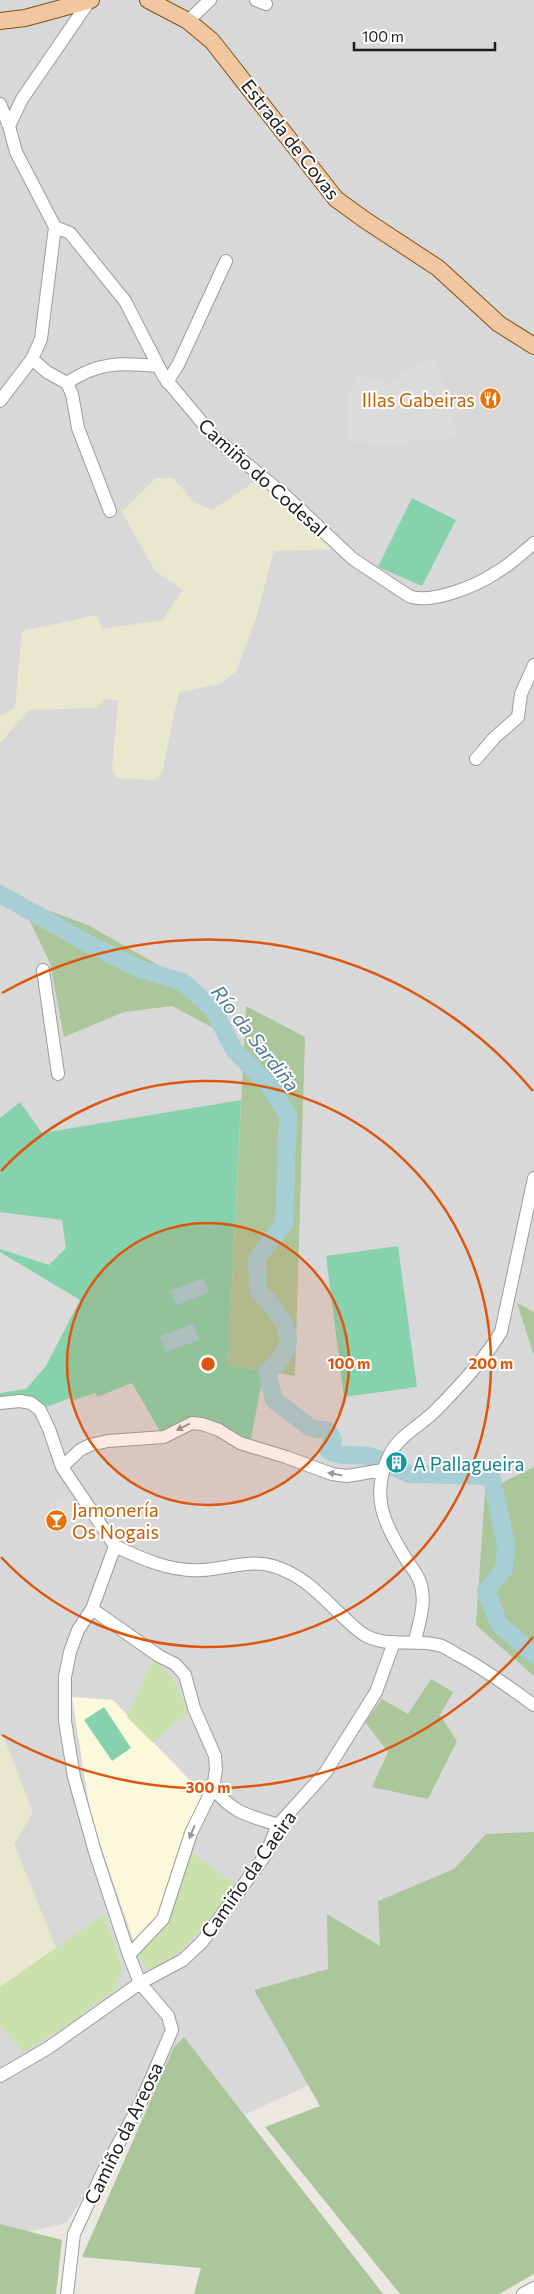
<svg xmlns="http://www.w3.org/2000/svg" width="534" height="2294" font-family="Commissioner,sans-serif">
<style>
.residential{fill:#d9d8d8}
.education{fill:#fbf8db}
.farmland{fill:#e8e8ce}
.grass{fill:#cae1ac}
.forest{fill:#abc69a}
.pitch{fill:#87d2ae}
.parking{fill:#dbdbdb}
.water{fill:#a6ced4}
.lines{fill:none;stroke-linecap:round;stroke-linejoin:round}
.river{stroke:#a6ced4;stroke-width:18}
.minor-casing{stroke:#9c9c9c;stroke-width:14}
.major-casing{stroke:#815210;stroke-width:18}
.minor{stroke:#fff;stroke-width:12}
.major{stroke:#f0c7a1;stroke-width:16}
.oneway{fill:#989898}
.ring{fill:none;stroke:#de560d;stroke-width:2.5}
.labels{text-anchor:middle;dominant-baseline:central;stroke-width:4;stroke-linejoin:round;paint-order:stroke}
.street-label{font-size:19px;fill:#1b1b1b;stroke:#fff}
.food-label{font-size:19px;fill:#c56008;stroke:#fff;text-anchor:end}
.culture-label{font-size:19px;fill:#0d838f;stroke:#fff;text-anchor:start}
.water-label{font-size:20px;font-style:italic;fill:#507a97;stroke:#fff}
.centre{fill:#de560d;stroke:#fff;stroke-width:2.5}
.ring-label{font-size:15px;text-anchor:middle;font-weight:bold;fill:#de560d;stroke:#fff;stroke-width:4;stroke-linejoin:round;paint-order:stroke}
</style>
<rect width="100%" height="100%" fill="#ebe7e1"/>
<path class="residential" d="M0,0h534v1835l-13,26 -249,147 37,77 -83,38 -50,-66 -110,166 -66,16z"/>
<path class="education" d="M72,1697l41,3 91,95 -44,121 -25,29 -44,-127z"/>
<path class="farmland" d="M156,478h17l21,24 18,8 47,-31 75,70 -60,2 -18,67 -20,54 -16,12 -41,8 -17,81 -7,7 -37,-2 -6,-7 6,-71 -13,-1 -8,9 -68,2 -29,33v-27l15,-8 7,-77 74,-16 7,14 59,-9 21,-30 -28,-19 -33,-59z
M3,1735l30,78 -19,31 42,104 -56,39v-251z"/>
<path class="grass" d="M153,1660l20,18 15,34 -35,31 -26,-26z
M190,1852l45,32c-15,21 -60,86 -88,85l-10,-15 28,-33z
M105,1914l17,55 -7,20 -45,34 -46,29 -24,-26v-39z"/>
<path class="forest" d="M20,900l68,25 144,82 -13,24 -47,-25 -48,6 -60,25 -14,-74z
M246,1006l59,31 -10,339 -67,-11z
M517,1303l17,9v44z
M534,1467v209l-58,-51 9,-134z
M431,1679l22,13 -13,23 17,26 -29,58 -56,-12 16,-35 -23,-30 17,-23 26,15z
M534,1832v442l-35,20h-99l-135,-167 55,-21 -66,-116 74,-21 -1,-55 53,32 -2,-45 76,-32 32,-35z
M184,2037l199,257h-189l7,-26 -119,-11 92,-210z
M0,2224l62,16 -6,54h-56z"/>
<path class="pitch" d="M412,498l44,22 -34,66 -44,-19z
M241,1100l-13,265 36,6 -14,72 -42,-22 -46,14 -30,-52 -35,14 -1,-4 -22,7 -1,-3 -27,10 -24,-13 -22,3v-148l49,16 17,-17 -4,-28 -62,-8v-94l20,-16 22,31z
M398,1246l19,141 -73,10 -18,-141z
M104,1707l27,41 -19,13 -28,-41z"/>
<path class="parking" d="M425,359l12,3 22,75 -61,6 -48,-1 -5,-35 12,-32 32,8z
M0,1252l80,48 -34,66 -20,23 -26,4z
M72,1496h3l19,26 -33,5 -1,-13 -2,1 -3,-14z"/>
<path class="water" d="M204,1278l5,15 -33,12 -5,-15z
M194,1324l5,16 -33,12 -6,-16z"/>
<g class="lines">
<path class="river" d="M0,894l89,50 51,25 43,13 30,27 21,41 35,35 19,30 -4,109 -27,34 1,32c26,28 48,52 9,82l7,28 37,28 17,3 5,9 -5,10c15,10 34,1 50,9
M394,1467l15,7 82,2 15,68 -2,25 -18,22 13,33 35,31"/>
<defs>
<path id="minor" d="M256,0l10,4
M188,21l22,-21
M0,104l9,22
M55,227l15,6 55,68 39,76 51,61 72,59 66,62 56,37c22,9 69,-11 88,-24 14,-8 25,-19 37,-29
M32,359l15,13 20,11 5,11 6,34 32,83
M167,382l11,-17 48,-104
M67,383c32,-22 55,-20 91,-17
M0,401l32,-42 9,-20 14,-112 -39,-75 -7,-26 13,-27 68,-99
M476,759l18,-21 24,-21 3,-23 13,-29
M43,970l15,104
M0,1403l20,-2 11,2 9,7 9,19 13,38 53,79 -23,63 -14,21 -8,22 -5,25v44l9,56 21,75 34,103 11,28 28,33 4,14 -31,72 -38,70 -29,62 -7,60
M62,1467l18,-17 10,-5 18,-4 56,-4 28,-14 10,1 17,6 21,13 46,14 46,17 15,2 36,-6
M115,1546c27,13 56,26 87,24 23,-1 48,-11 71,-4 39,11 60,46 90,68 21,14 52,5 75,11 7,1 14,7 20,10 27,14 51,32 76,50
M92,1609l67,47 16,8 10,11 9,33 21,48 1,14 -3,18 -22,45 -28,86 -34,36
M415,1641c4,-19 12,-39 5,-59 -3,-9 -10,-16 -14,-23 -22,-35 -36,-63 -17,-103 10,-21 30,-29 46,-45 23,-23 49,-51 66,-79l33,-154
M213,1788c21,26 35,27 65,37
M0,2076l48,-28 92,-65 43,-23 19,-18 64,-88 12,-29 47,-52 51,-81 18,-50
M523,2294l11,-6"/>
<path id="major" d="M148,0l40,21 24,20 124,158 29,21 73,48 61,56 35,22
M0,21l25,-3 66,-18"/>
</defs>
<use href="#minor" class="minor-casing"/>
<use href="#major" class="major-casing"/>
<use href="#minor" class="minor"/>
<use href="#major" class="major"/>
</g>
<defs><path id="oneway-solid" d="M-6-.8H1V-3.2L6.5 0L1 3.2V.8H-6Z" transform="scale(1.25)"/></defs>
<g class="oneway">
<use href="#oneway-solid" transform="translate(183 1427) rotate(153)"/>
<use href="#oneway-solid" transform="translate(335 1474) rotate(-169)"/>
<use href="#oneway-solid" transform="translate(192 1832) rotate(112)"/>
</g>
<circle cx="208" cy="1364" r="141" fill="#de560d" fill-opacity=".12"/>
<g class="ring">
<circle cx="208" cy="1364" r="141"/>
<path d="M1 1171A283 283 0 1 1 1 1557"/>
<path d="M533 1637A424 424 0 0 1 2 1735M2 993A424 424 0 0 1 533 1091"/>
</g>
<defs>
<symbol id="restaurant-disc" viewBox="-11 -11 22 22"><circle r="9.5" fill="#e8710a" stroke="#fff"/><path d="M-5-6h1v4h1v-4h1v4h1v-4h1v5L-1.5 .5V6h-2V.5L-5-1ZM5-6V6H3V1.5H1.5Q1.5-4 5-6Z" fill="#fff"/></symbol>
<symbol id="building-disc" viewBox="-11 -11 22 22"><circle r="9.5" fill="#0f9aa8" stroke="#fff"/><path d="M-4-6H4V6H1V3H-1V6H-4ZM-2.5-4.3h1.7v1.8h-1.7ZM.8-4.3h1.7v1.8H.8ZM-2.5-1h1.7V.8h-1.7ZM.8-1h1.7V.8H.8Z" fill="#fff"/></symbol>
<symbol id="bar-disc" viewBox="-11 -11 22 22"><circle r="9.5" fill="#e8710a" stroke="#fff"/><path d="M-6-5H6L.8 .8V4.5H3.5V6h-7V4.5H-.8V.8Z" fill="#fff"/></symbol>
</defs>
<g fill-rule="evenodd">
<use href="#restaurant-disc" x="478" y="386" width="25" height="25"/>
<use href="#building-disc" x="384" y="1450" width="25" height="25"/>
<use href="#bar-disc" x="44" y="1508" width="25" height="25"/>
</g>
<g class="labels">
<g class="street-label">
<text transform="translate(291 139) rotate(52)">Estrada de Covas</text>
<text transform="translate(263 477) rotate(42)">Camiño do Codesal</text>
<text transform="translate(248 1874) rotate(-55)">Camiño da Caeira</text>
<text transform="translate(123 2133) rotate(-64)">Camiño da Areosa</text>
</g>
<g class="food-label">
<text x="475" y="399">Illas Gabeiras</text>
<text x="72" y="1509" text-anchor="start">Jamonería<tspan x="72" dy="22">Os Nogais</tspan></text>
</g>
<g class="culture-label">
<text x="413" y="1463">A Pallagueira</text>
</g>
<g class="water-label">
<text transform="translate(256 1038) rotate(52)">Río da Sardiña</text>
</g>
</g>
<circle cx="208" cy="1364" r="8" class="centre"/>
<g class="ring-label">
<text x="349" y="1369">100 m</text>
<text x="491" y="1369">200 m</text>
<text x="208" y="1793">300 m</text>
</g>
<path d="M354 42v8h141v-8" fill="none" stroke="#1b1b1b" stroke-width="2.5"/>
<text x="362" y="42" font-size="15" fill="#1b1b1b" stroke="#ffffff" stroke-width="4" paint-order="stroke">100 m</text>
</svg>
